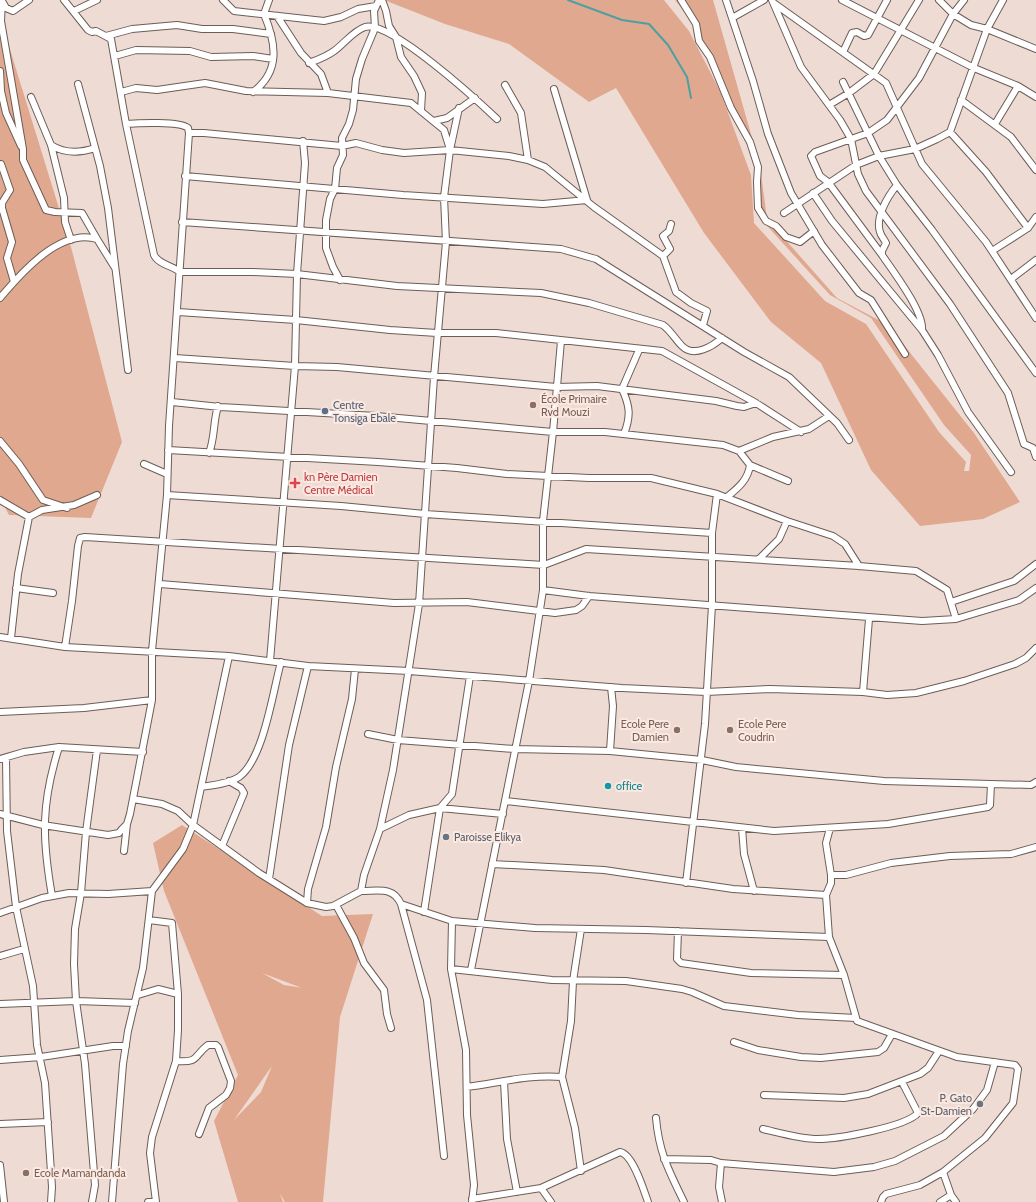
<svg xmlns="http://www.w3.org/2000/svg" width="1036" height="1202" font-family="Cabin,sans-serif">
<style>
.green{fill:#e1a890;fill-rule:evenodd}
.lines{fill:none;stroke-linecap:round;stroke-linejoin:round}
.stream{stroke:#4d9fa1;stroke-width:2}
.street-casing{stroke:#6c5d57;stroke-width:8}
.street{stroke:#fff;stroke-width:6}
.education-dot{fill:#8d6e63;stroke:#fbe9e1;stroke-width:1.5}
.service-dot{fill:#5c6f8a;stroke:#fbe9e1;stroke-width:1.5}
.health-dot{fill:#e0444e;stroke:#fbe9e1;stroke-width:1.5}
.culture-dot{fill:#0f9aa8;stroke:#fbe9e1;stroke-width:1.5}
.worship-dot{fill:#6b7280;stroke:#fbe9e1;stroke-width:1.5}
.labels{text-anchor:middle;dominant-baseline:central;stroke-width:4;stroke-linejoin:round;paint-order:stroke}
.education-label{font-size:11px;fill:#785e54;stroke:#fbe9e1;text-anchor:start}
.service-label{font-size:11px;fill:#4e5e75;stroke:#fbe9e1;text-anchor:start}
.health-label{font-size:11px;fill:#be3a42;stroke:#fbe9e1;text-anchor:start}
.culture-label{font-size:11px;fill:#0d838f;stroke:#fbe9e1;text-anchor:start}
.worship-label{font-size:11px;fill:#5b616d;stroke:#fbe9e1;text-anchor:start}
</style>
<rect width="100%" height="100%" fill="#eedcd4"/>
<path class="green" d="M384,0h280l25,31 31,60 31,84 3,48 71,78 41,23 73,108 27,30 -2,9h5l2,-16 -27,-30 -73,-107 -41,-23 -71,-78 -3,-49 -31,-83 -30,-60 -20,-25h38l47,166 7,53 70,79 51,27 86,108 46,69 -37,17 -63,7 -49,-56 -50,-107 -50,-41 -67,-89 -88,-145 -27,14 -80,-58 -64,-20z
M0,40l8,3 63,204 51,195 -31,76 -82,-3 -9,-17z
M182,825l140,91 51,-2 -33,103 -17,185h-38l-5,-8 3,8h-45l-24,-81 24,-46 -74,-184 -11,-48zM262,973l40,15h1l-19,-3zM272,1066l-11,26 -27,28z"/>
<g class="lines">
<path class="stream" d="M568,0l54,20 27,4 19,21 19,32 4,21"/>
<defs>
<path id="street" d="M2,0l-1,21 22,128v11l23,50 9,2 27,1 15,26
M64,0l24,30 4,2 4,-1 15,8 15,85 28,131c4,9 19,11 26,17h73l44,2 100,12 144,7 48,10 74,22c8,6 12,14 19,21 12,12 31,0 40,-8
M223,0l11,11 90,10 17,-4 17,-8 18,-3
M382,0l4,11 3,15 7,11 5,20 13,19 8,17 -1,18
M681,0l15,24 3,17 11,16 21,51 19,34 8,25 -1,15 1,26 8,13 10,5 10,11 14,5 14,-11
M726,0l27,81 15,53 23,59 31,52 37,48 12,7 34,54
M772,0l29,67 39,53 11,19 7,35 8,17 84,113 58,89 16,51 9,4 3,9
M842,0l132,68 44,18 18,11
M939,0l14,14 18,11 16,4 49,20
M2,1l4,7 7,3 16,-11
M775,4l111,79 36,81 64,78 50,76
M74,11l23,-11
M277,16l24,37 20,21 7,19 83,10 33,27 5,16
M732,18l32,-18
M106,36l26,-7 45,-4 25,4h31l38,5
M843,52l9,-19 5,-1 7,4 4,-1 19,-35
M115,56l21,-6 54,1 21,6 42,-1 20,3
M309,63c8,-3 17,-6 25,-12 10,-7 19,-20 31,-24 25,-7 113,74 132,92
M0,71l1,20 5,22 15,33
M843,82l36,74 18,29 35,45 104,143
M78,84l22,82 8,42 20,162
M505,85l16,28 7,47
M121,92l15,-4 21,2 48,-7 41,8 82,2
M253,92c28,-21 23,-49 11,-78l5,-14
M31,97l20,48 13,53 1,24 6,18
M961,100l50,37 25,33
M829,105l20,-12 25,-19 45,-74
M434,121l13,-3 28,-20
M995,124l23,-38
M950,132l36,40 42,56
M189,133h15l138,13 14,-3 26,7 22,3 46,-3 59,6 19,4 17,7 49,40 69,49 13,36 15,11 16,8 -4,14
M51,145c14,9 29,8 44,3
M1,164l9,26 -8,13v5l10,34 -5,16 7,24
M185,176l218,19 140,9 44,-4 -33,-111
M897,185c-9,11 -22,32 -17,47 1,4 4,7 6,11l-4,8v4c11,16 42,57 40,75
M813,193l19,28 90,109 16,25 30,57 43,60
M784,213l72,-48 23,-9 36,-7 22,-10 13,-7 37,-103 16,-29
M182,222l379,27 35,10 148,93 45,25 48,46 12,17
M992,251l36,-23 8,-11
M882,255l-54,-73 -8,-6 -9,-20 4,-4 53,-19 19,-13 32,-42 34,-64 11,-14
M663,256l7,-7 -7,-13 6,-5 2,-7
M1011,279l25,-19
M340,280l-7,-13 -7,-19v-28l4,-21 5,-10 2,-21 6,-13 -1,-17 7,-14 4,-14 3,-31 6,-20 13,-31 -1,-17 5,-11
M0,298c21,-25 60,-70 97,-59l18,29
M178,312l118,8 94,10 47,3h59l166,18 94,52 45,29
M175,358l120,8 42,1 219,20 41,-1 119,15 21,5 7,1 12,-4
M172,402l48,5 156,9 177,16h52l118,13 16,6 11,14 38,16
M624,434c7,-18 6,-28 -2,-45l17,-39
M0,441l19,23 24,36 24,8
M168,450l210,12 79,6 50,6 82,4h62l66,16 70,27 46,15 12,8 14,22
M739,451l34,-14 36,-8 20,-13
M209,453c6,-15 4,-31 9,-47
M144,464l23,10
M167,495l174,11 84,8 287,19
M727,497c11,-9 21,-17 23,-32
M0,500l29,17 -11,57 -7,64
M29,517l13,-7 32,-5 23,-10
M759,559l20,-20 8,-18
M160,584l234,19 73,-1 88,11 21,-3 6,-4 7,-10
M16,588l37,5
M543,590l46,6 333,25 34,-2 63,-19 17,-12
M951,602l63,-21 22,-17
M0,637l65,10 164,9 79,10 101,5 213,17 84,4 64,-3 93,3 24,3 29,-2 48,-12 51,-17 11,-6 10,-10
M65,647l7,-46 6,-55 2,-8 5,-1 459,28 42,-16 273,17 57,5 31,19 9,29
M270,661l25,-295 2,-92 8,-111 -2,-22
M863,692l6,-73
M0,712l84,-4 68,-8
M368,734l30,6 116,9 96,2 92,9 34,7 148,14 147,4 5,-3
M610,751l3,-45 -2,-19
M6,758l1,73 9,76 17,79 4,59 8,38 7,104 -1,15
M0,759l24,-7 35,-5 84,5
M201,787c12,-2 27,-3 38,-10 25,-18 34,-87 42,-115
M133,799l29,5 16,7 15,14 66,48 48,30 19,4 7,-1 28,-15 3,-16 16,-46 13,-59 26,-166 15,-227 12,-135 -2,-45 6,-47 9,-42
M505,801l269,30 114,-7 100,-17 2,-2 1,-21
M0,814l43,11 65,10 11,-2 3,-4 5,-5 3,-10 22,-114v-49l15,-156 2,-69 20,-293 -1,-5c-8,-7 -50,-5 -62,-4
M742,828l2,26 10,37
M830,828l-4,15 5,32v8l-5,12 3,42 15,38 13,46 100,36 58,8 3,4 -5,34 -28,35 -42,34 -23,13 -34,9 -3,3 -2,5
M380,829l29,-14 31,-7 63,6
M222,846l22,-53 -3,-5 -12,-7
M124,851l3,-27
M492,864l112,6 129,19 93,6
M831,875h15l45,-12 59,-7 61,-2 25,-7
M269,879l20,-134 19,-79
M686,883l19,-159 7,-119v-72l5,-39
M152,891l31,-42 10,-24 36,-169
M361,891c17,0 32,-5 40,13l51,17 83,7 111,2 183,7
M52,896c-10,-58 -11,-92 7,-149
M307,903l1,-14 18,-62 10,-60 16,-68 3,-30
M401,904l26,96 17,156
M336,905l18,33 10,25 20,27 3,24 4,14
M424,912l16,-104 12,-14 18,-118
M0,913l42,-15 27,-5 39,1 44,-3 -9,77 -15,63 -5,33 -11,138
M149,920l23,3 6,71
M452,921l-1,48 15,81 1,65 7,70 -2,17
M678,931l-1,28 4,4 70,10 93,2
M0,956l24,-7
M451,969l101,11 74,1 56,8 10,3 32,14 74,9 58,3
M471,970l58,-289 14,-91v-69l10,-89 8,-91
M138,995l20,-6 20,5v36l-2,31c24,2 17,-5 32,-16h8l2,2 13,34 -1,7 -4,7 -17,13 -10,26
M0,1004l76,-3 59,2
M734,1042l24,8 43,7 20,1 57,-6 6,-4 8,-14
M0,1060l41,-3 72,-11h13
M504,1082l3,57 10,53
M467,1087c31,-4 64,-13 95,-10
M764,1095l80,3 24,-4 52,-20 8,-6 11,-17
M656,1118c3,35 13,53 28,84
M0,1124l48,-2
M763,1129c17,4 37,10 55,10 19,0 88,-12 100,-26l-16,-31
M664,1159l47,1 10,3 -2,24 3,15
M721,1163l113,9 40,-5 21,-6 49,-25 29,-27 14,-19 8,-28
M0,1165l4,37
M581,1171l-6,-43 -13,-51 9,-56 2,-40 8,-52
M943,1172l8,23 5,7
M541,1188l10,14
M472,1199l69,-11 79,-36c13,2 24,39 28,50
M92,1202l3,-17 -10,-121 -9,-63 -2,-37 1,-35 6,-36 5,-61 11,-82
M148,1202h8
M156,1202l-6,-49 2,-16 24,-76
M940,1202l11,-7"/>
</defs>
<use href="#street" class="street-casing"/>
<use href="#street" class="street"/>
</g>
<g class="education-dot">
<circle cx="533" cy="405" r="4"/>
<circle cx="677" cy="730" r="4"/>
<circle cx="730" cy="730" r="4"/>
<circle cx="26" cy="1173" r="4"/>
</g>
<circle class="service-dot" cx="325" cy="411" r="4"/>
<path class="health-dot" d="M293 477h4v4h4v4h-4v4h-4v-4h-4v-4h4z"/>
<circle class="culture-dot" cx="608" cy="786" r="4"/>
<g class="worship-dot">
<circle cx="446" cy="837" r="4"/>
<circle cx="980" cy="1104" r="4"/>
</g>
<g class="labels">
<g class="education-label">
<text x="541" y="399">École Primaire<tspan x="541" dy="13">Rvd Mouzi</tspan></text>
<text x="669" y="724" text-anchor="end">Ecole Pere<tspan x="669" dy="13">Damien</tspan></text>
<text x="738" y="724">Ecole Pere<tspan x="738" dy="13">Coudrin</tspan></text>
<text x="34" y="1173">Ecole Mamandanda</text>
</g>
<g class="service-label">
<text x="333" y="405">Centre<tspan x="333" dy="13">Tonsiga Ebale</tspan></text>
</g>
<g class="health-label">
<text x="304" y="477">kn Père Damien<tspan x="304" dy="13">Centre Médical</tspan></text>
</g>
<g class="culture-label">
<text x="616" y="786">office</text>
</g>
<g class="worship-label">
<text x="454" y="837">Paroisse Elikya</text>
<text x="972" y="1098" text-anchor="end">P. Gato<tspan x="972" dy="13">St-Damien</tspan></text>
</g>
</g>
</svg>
